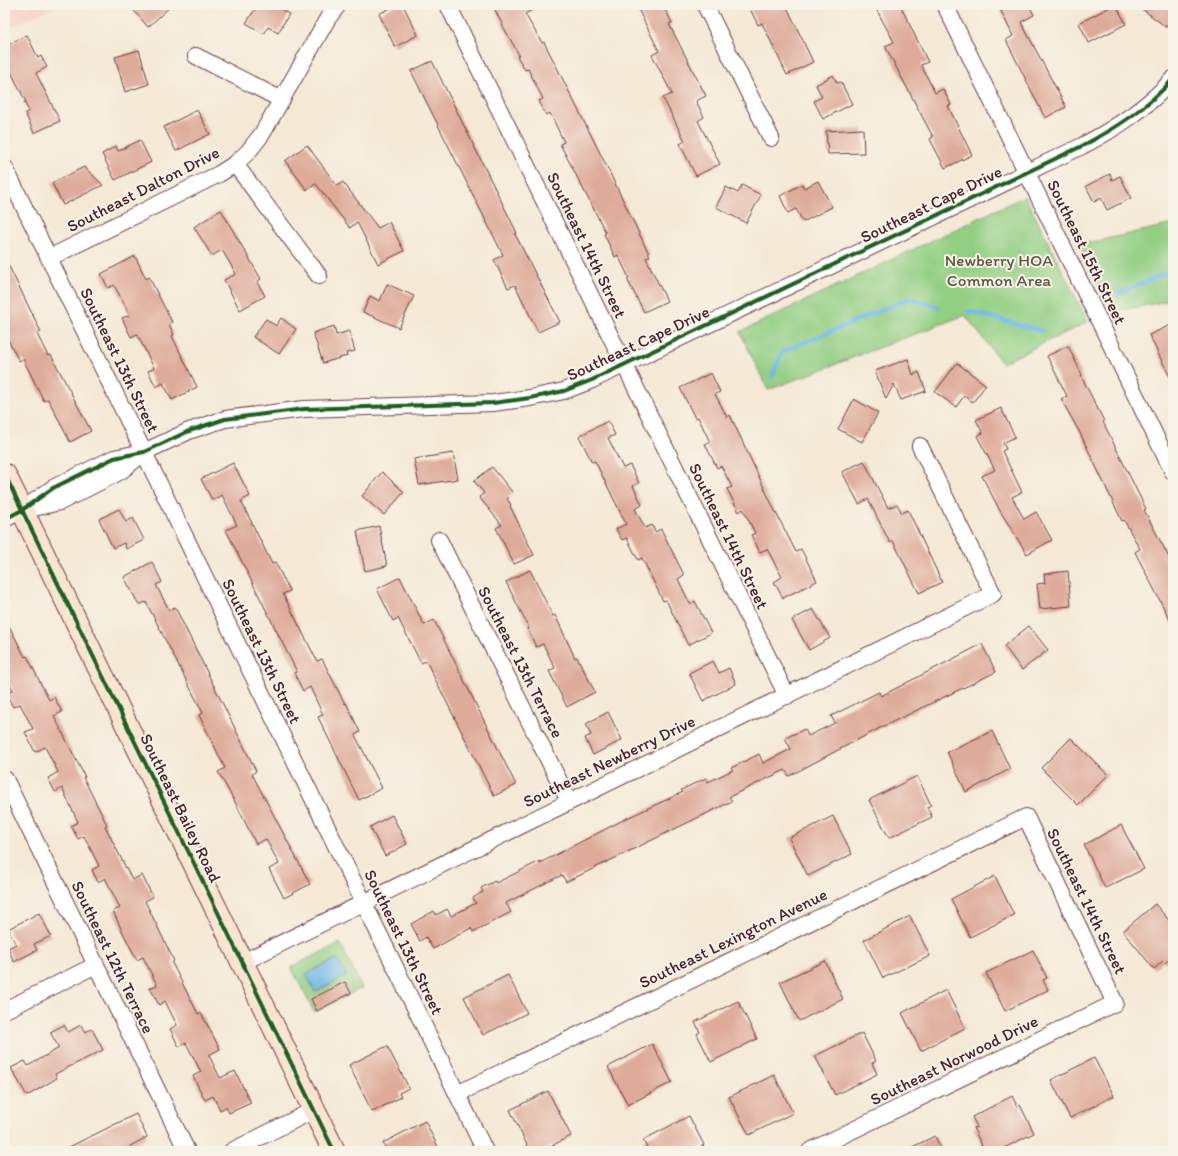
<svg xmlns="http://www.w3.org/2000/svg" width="1178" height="1156" font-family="Itim,sans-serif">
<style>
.built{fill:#f7d1c9}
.green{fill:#93cf83;stroke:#6e7757}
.water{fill:#6cb7e5;stroke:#5b6b88}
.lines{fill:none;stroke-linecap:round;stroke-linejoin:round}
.stream{stroke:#6cb7e5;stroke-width:4.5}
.building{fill:#deaa99}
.minor-casing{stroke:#643d45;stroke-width:18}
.secondary-casing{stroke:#643d45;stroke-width:24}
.minor{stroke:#fff;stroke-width:16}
.secondary{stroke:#fde4d0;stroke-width:22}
.cycleway-casing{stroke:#f7f3e8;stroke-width:6}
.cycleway{stroke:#1b5e20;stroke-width:4}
.labels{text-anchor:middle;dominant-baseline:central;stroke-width:4;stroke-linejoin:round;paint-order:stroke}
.street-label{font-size:17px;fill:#4a1f2b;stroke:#f7f3e8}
.park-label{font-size:17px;fill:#605445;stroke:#f7f3e8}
</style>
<rect width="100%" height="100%" fill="#f7f3e8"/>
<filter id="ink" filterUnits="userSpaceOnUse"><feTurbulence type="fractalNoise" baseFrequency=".025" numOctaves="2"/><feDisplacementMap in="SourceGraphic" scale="8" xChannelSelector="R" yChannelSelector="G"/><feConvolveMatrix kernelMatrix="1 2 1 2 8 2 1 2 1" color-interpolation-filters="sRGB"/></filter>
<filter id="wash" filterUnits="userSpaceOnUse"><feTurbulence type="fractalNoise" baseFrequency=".012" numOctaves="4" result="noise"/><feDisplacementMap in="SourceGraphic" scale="16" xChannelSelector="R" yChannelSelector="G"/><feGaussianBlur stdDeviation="0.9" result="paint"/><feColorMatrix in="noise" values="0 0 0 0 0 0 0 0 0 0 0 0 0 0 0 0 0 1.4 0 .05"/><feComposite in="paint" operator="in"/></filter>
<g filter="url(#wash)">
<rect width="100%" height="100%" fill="#f5e9d6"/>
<path class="built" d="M5,5h53l-53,25z"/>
<path class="green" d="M1025,196l63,126 -86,41 -37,-48 -197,75 -28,-58z
M1173,224v76l-61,12 -33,-67z
M340,943l22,45 -48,24 -23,-45z"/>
<path class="water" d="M337,958l9,18 -31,16 -9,-18z"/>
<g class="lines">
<path class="stream" d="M1118,294l55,-24
M968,311l74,20
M772,377l10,-25 128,-54 28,9"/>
</g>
<g id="blocks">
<path class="building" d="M129,5h43l-24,22z
M258,5h16l15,9 -11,19 -10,-6 -4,7 -18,-11z
M396,5h7l15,30 -23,12 -16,-33z
M504,5h37l-16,9 17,29 2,-1 63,125 43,89 -4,2 21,43 -23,11 -17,-33 2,-1 -11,-23 -3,2 -11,-23 2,-1 -46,-89 4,-2 -14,-29 -4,2 -7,-14 4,-2 -15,-30 -3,1 -8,-14 2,-1 -15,-27 -9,-18z
M636,5h27l9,18 -3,1 37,72 -10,5 8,16 -6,4 22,43 -24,12 -16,-32 5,-3 -22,-43 9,-4 -20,-39 7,-4z
M748,5h38l27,57 -26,13 -25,-52 -4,2z
M874,5h26l28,57 -7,3 14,28 8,-4 8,16 -3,1 24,49 -27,13 -15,-29 3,-2 -48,-91 9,-4z
M998,5h31l5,10 -13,7 45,85 -21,11 -39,-78 7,-4z
M1114,5h2l10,19 -37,19 -10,-20z
M1137,5h30l6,5v8l-7,9z
M27,35l11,23 3,-2 6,11 -11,6 24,48 -26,12 -9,-20 4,-2 -5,-9h2l-21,-42v-14z
M139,50l10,34 -24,8 -10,-35z
M432,61l85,172 -2,1 45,88 -22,10 -23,-47 -7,3 -14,-28 9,-5 -92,-184z
M833,75l4,8 4,-1 11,22 -29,15 -9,-18 8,-4 -6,-12z
M197,110l13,24 -34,17 -12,-24z
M863,129l1,24 -36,1 -2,-23z
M140,140l11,22 -36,18 -13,-26 14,-8 2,5z
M307,145l30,41 6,-4 35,46 11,-6 15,29 -26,13 -21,-42 -7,6 -34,-44 -9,6 -22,-29z
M84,167l19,18 -40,20 -11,-22z
M1110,174l2,6 8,-4 11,22 -24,12 -6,-12 -7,4 -8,-16z
M818,181l14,26 -29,15 -7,-13 -8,4 -8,-17 22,-12 2,4z
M742,185l19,10 -15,28 -30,-16 10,-20 12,6z
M221,210l40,69 -4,3 8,14 -25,14 -16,-30 12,-6 -14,-24 -10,6 -18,-29z
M135,256l11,23 3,-2 23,45 -3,2 5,11 -2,1 25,51 -25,13 -9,-17 -7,4 -8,-16 6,-3 -17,-34 -6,3 -9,-19 8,-3 -16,-30 -6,3 -7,-14z
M5,258l36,74 -4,2 11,22 3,-1 40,76 -21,11 -22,-43 -4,2 -21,-42 -4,2 -14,-27z
M387,284l27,12 -15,32 -36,-16 7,-16 10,5z
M281,318l15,11 -17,25 -26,-17 13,-18 10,7z
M1173,324v59l-24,-48z
M334,326l2,9 13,-4 6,20 -9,2 1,3 -24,7 -10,-30z
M1068,346l14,29 -1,1 23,45 -1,1 43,87 -2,1 29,55v61l-38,-74 5,-3 -16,-29 -2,1 -42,-88 -19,-34 6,-3 -20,-40z
M908,359l5,16 6,-3 7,19 -25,9 -7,-16 -8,15 -11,-28z
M957,363l29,22 -13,17 -9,-6 -8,11 -21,-15z
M711,373l9,19 -5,2 12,23 3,-2 44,94 22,43 5,-3 16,32 -34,17 -9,-16 8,-5 -15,-28 -7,3 -9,-17 4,-2 -12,-24 -4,3 -12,-23 5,-2 -11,-21 -4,2 -12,-24 5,-2 -12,-25 -3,1 -15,-30z
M854,399l24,14 -16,29 -24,-13z
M1001,408l14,29 -12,6 3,6 -4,2 20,41 -10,5 12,22 12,-7 16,28 -25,14 -27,-43 -18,-35 13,-6 -18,-34 6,-3 -7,-13z
M608,421l7,14 -7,3 15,30 7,-3 9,18 -6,3 9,19 -7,4 10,19 7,-3 3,7 6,-3 23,46 -6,4 12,25 5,-3 16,32 -23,12 -22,-45 -3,1 -21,-43 -4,2 -11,-22 -5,2 -6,-11 10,-5 -31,-63 -3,1 -13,-26z
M453,453l5,26 -39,6 -5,-26z
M864,461l24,47 9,-4 5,9 6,-3 34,72 -23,11 -26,-52 -3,2 -22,-44 -9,5 -17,-32z
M233,463l17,33 -9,5 31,63 3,-2 15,29 -7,3 34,67 5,-2 23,45 1,-1 14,29 -5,3 27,53 -23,12 -41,-83 5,-2 -13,-28 -7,4 -9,-18 3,-1 -71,-142 11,-5 -15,-30 -10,5 -11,-21z
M492,467l21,26 -6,6 4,6 -1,1 24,49 -20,9 -18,-36 6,-3 -23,-28 5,-4 -10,-12z
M382,472l22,20 -20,23 -22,-19z
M119,509l7,13 7,-4 11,22 -18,9 -2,-6 -11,5 -14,-29z
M379,526l8,40 -22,5 -8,-40z
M152,562l10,20 -6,3 13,25 6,-3 81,164 -4,3 58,110 -26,14 -15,-29 10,-5 -13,-25 -10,5 -22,-44 -16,-28 7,-4 -26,-53 4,-2 -57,-111 -7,3 -15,-28z
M530,570l23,46 2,-1 20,43 2,-1 18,35 -28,15 -18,-36 6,-3 -12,-24 -7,3 -9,-19h2l-23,-46z
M1068,571l3,35 -31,3 -3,-25 8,-1 -1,-9z
M400,577l24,48 10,-5 82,165 -22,11 -68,-135 -5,2 -23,-45 -5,3 -16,-32z
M813,609l17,29 -21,12 -17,-30z
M5,618l20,39 2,-1 22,44 5,-3 8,15 -8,4 31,61h-2l24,48 -2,1 27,54 10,-5 11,22 -8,4 29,60 -2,2 26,51 3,-1 19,36 -11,6 11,23 15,-7 16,32 -22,10 -3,-6 -6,3 -7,-14 -8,4 -12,-24 8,-4 -15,-29 -7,4 -9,-18 7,-4 -12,-24 -6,4 -9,-17 7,-3 -14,-28 -6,3 -13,-25 -11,-24 7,-3 -15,-30 -7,4 -6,-12 7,-4 -15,-30 -6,3 -7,-13 7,-4 -16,-34 -7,4 -7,-14 10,-6 -13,-25 -10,5 -10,-20 8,-3 -13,-25 -7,3 -7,-13 7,-4 -8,-15z
M1029,626l19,24 -26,20 -18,-24z
M982,644l14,28 -118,57 -89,47 -4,-6 -56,27 3,4 -166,81 -4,-7 -56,28 5,9 -38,20 -2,-4 -38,21 -7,-12 -6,4 -9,-17 23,-13 2,4 11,-6 4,7 25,-13 -3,-5 10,-6 -2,-4 14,-7 1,2 44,-22v2l85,-44 58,-27 -2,-2 25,-12 2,4 25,-12 -2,-2 28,-14 4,9 28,-14 -6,-11 20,-9 3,7 27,-13 -4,-7 48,-24 2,4z
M713,661l6,12 10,-5 7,16 -33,17 -14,-28z
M608,712l14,28 -29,15 -8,-17 6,-3 -5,-11z
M992,731l18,38 -44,23 -19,-40z
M1071,738l37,37 -30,30 -37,-37z
M917,776l14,29 -4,2 5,10 -43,21 -20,-38z
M392,815l15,29 -22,12 -15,-29z
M833,816l19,38 -44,22 -19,-38z
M1121,825l23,44 -39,19 -21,-43z
M995,876l19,39 -44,22 -19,-38z
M1155,904l18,21v31l-8,7 -2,-2 -9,8 -31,-38z
M39,913l12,23 -17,8 3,6 -23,12 -6,-14 8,-4 -8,-15z
M910,916l20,40 -47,22 -19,-38z
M1033,950l14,28 -4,2 5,10 -43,21 -19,-38z
M825,961l18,38 -44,22 -19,-39z
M508,975l19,38 -44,22 -19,-38z
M345,982l6,11 -34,18 -6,-12z
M946,990l19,38 -44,23 -19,-38z
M738,1001l19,38 -46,23 -14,-28 3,-2 -5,-10z
M64,1025l4,7 13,-7 4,7 7,-3 11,21 -48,24 2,4 -30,18 -16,-28 14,-7 3,5 31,-18 -9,-16z
M862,1033l14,28 -4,2 5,11 -42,21 -20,-39z
M652,1044l20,38 -44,23 -20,-38z
M387,1046l22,42 -10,5 2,4 -29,15 -23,-47z
M1094,1058l20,38 -44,22 -19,-38z
M774,1075l19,38 -44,22 -20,-38z
M548,1091l23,45 -30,15h-11l-20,-41z
M1012,1096l5,10 3,-1 14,28 -36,18h-13l-12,-23 4,-1 -5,-10z
M136,1114l11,23 -17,9 2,5h-71z
M689,1116l15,29 -4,2 2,4h-53l-6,-11z
M425,1121l15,30h-53l-4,-8z
M935,1136l7,15h-38z"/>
</g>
</g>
<g filter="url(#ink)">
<use href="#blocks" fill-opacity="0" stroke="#643d45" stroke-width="1"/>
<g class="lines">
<defs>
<path id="minor" d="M448,5l339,691
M705,5l66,133
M945,5l228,467
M196,56l86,44
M235,164l84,112
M5,168l480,983
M49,258l170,-84 16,-10 13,-12 14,-18 66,-116 10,-13
M29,509l31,-7 61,-31 22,-18
M5,519l17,-9 31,-22 61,-30 30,-6 45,-21 36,-12 79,-10 189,-6 37,-5 34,-7 28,-11 490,-234c34,-18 65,-38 91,-67
M439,540l130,261
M5,779l182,372
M241,963l752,-369 -73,-148
M5,1010l91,-45
M457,1094l569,-277 89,186 -305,148
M232,1151l82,-41"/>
<path id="secondary" d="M5,475l329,676"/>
</defs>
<use href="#minor" class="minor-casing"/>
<use href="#secondary" class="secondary-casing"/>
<use href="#minor" class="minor"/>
<use href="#secondary" class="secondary"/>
<defs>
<path id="cycleway" d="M5,475l329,676
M5,519l17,-9 31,-22 61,-30 30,-6 45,-21 36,-12 79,-10 189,-6 37,-5 34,-7 28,-11 490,-234c34,-18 65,-38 91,-67"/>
</defs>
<use href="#cycleway" class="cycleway-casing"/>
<use href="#cycleway" class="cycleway"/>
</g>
</g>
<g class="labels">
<g class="street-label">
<text transform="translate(143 189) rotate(-27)">Southeast Dalton Drive</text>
<text transform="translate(931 204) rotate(-26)">Southeast Cape Drive</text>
<text transform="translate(587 245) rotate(64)">Southeast 14th Street</text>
<text transform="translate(1087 252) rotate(64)">Southeast 15th Street</text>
<text transform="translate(638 343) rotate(-25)">Southeast Cape Drive</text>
<text transform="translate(120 360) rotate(64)">Southeast 13th Street</text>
<text transform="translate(729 536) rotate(64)">Southeast 14th Street</text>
<text transform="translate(262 651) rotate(64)">Southeast 13th Street</text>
<text transform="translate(521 662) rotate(63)">Southeast 13th Terrace</text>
<text transform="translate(609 761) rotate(-26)">Southeast Newberry Drive</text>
<text transform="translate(181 808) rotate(64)">Southeast Bailey Road</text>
<text transform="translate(1087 901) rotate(64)">Southeast 14th Street</text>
<text transform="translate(733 938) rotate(-26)">Southeast Lexington Avenue</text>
<text transform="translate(404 942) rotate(64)">Southeast 13th Street</text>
<text transform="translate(113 957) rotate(64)">Southeast 12th Terrace</text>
<text transform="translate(954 1060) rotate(-26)">Southeast Norwood Drive</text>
</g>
<g class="park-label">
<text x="999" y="260">Newberry HOA<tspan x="999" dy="20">Common Area</tspan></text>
</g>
</g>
<rect width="1178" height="1156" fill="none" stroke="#f7f3e8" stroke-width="20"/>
</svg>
